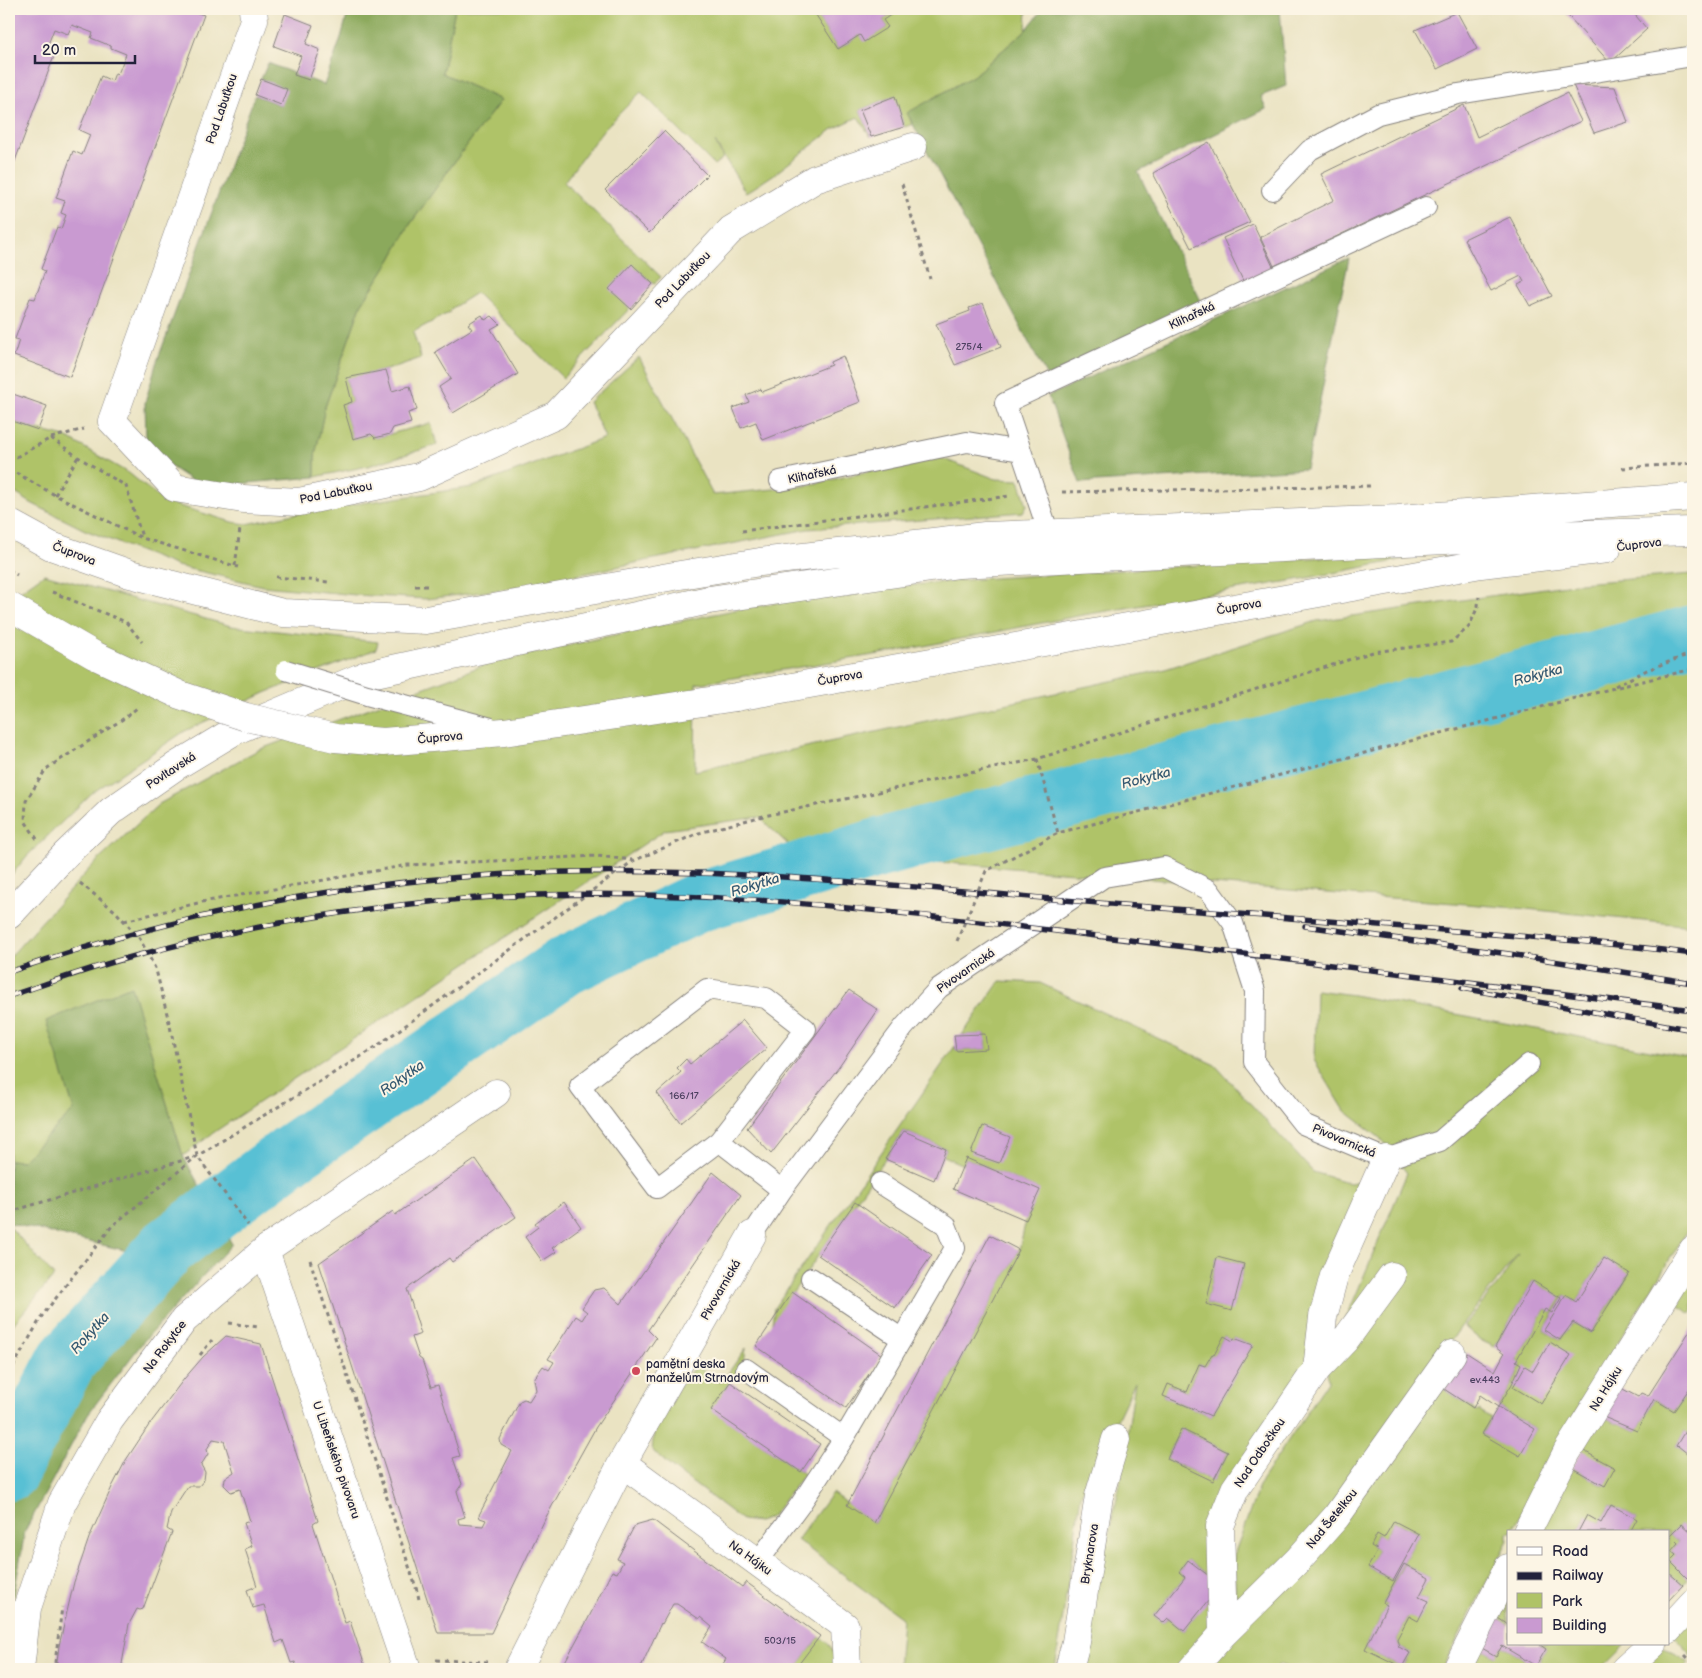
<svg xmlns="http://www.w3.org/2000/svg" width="1702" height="1678" font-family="'Balsamiq Sans',sans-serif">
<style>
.green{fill:#afc367;stroke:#687251;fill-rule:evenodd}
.forest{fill:#8ba95c;stroke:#56664c}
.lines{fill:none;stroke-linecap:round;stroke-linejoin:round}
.river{stroke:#58c0d4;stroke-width:60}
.building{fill:#c99ad1}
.lane-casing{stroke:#86827e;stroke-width:22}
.street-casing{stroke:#86827e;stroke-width:29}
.primary-casing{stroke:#86827e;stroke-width:29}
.path{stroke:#86827e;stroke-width:3;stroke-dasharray:4 4;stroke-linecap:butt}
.lane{stroke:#fff;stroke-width:20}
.street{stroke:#fff;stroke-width:28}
.primary{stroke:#fff;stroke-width:28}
.rail-casing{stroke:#22223b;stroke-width:5.5}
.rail{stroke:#fcf5e5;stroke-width:4;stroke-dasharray:11;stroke-linecap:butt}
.lane-bridge-casing{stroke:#86827e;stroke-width:22;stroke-linecap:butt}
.primary-bridge-casing{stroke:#86827e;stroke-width:29;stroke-linecap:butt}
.lane-bridge{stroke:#fff;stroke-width:20}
.primary-bridge{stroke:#fff;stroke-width:28}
.poi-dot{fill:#d1495b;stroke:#fcf5e5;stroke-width:2}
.labels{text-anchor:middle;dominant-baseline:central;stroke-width:4;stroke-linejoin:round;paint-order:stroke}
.number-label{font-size:10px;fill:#4c4060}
.street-label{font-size:12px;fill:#22223b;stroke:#fcf5e5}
.poi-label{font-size:12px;fill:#22223b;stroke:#fcf5e5;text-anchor:start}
.water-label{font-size:14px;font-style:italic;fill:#355971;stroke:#fcf5e5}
</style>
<rect width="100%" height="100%" fill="#fcf5e5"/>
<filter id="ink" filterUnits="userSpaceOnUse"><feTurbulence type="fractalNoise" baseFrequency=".02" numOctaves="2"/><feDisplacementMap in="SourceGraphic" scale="10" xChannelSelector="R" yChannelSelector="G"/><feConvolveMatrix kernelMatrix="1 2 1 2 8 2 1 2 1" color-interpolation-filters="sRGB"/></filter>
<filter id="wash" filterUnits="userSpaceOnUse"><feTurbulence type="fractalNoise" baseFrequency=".0096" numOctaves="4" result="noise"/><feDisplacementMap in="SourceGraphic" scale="20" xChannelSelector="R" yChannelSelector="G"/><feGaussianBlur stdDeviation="1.12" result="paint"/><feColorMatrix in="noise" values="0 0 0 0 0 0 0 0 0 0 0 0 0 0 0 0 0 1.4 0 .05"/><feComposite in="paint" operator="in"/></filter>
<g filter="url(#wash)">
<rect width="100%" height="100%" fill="#eae3c2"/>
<path class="green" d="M455,9h357l26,40 22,-14 4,6 24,-14 -5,-7 17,-11h127l-1,21 -53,46 -65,37 4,12 -8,2 -10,-31 -34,14 11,27 -13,-20 -25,12 -57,44 -30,20 -31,-51 8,16 -9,7 -73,-73 -38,38 -39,52 97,95 -7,7 -22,-19 -1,42 -68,71 -87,-85 -27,17 1,2 -37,20 8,26 -35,12 -40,9 6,23 -9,3 10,34 18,-5 4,4 56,-15 6,22 -69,21 -53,11v-21l9,-46 37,-105 30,-46 18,-33 46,-65 46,-61 -59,-27z
M639,357l74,138 91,-9 132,-30 60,23 23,1 8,25 -4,7 -215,17 -159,31 -127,27 -95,12 -71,-4 -93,-9 -86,-20 -92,-36 -54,-27 -22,-14v-69l29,10 28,7 64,37 33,27 69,21 15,2 66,-14 160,-23 132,-49 -16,-36z
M1409,552l2,6 -109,21 -219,36 -185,36 -202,33 -1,87 467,-101 155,-49 263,-38 113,-9v352l-176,-18 -722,-57 -36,-34 -94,13 -452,303 -30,23 -52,-169 -84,34 27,89 -52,51 -13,-1v-202l82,-91 68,-63 99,-54 226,-85 120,-28 135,-28 110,-18 129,-12z
M44,574l187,52 147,16 -2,7 -111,44 -80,38 -93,62 -66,64 -17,21v-279z
M1000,981l40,2 175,82 98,107 37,11 10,-2 9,5 -54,177 -86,121 -11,99 -30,-23 -9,12 6,5 -31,39 9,7 5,-5 16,13 31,-40 1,40 -33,38h-104l41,-185 15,-102 -54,113 -26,174h-157l4,-51 -105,-78 35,-47 42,30 145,-273 7,-30 13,-30 -73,-32 -3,7 -20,-9 3,-7 -42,-18 -132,192 2,-15 181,-262 1,5 31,-2 -2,-15 -23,1zM1217,1257l27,7 -12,46 -26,-6zM1224,1336l9,5 1,-3 18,7 -41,71 -48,-20 6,-12 18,8 12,-28 6,2 6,-11h3zM1181,1429l47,23 -15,29 -46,-22z
M1316,990l37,5 340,63v164l-91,146 -45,77 -45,87h-4v8l-66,129h-149l-14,-5 -2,5h-69l241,-293 -5,13 29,19 -1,1 5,3 2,-2 12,8 -9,16 38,21 15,-26 -37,-22 14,-23 9,-19 -5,-4 29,-52 7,4 8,-15 -27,-17 -38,66 -15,-7 -16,-14 37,-46 17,-26 -58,74 -137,196 -87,83 -2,-52 27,-74 67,-100 -2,-32 14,-16 67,-160 -27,-35 -35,-27 -31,-51zM1604,1258l25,16 -38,59 -18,-11 -13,18 -16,-10 21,-35 11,7zM1394,1521l25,13 -26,47 -25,-14 10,-17 -7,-4 6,-12 7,4zM1404,1564l25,14 -10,19 9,4 -10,19 -9,-4 -12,23 2,8 11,6 -8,14 -37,-18 22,-44 -4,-2z
M9,1226l45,50 -39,46 -6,9z
M1693,1267v43l-2,4 -20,-13z
M746,1348l-2,14 -32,48 92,64 -32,42 -5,3 -9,3 -16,-2 -72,-54 -18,-16 2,-18 21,-39 21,-28 25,18z
M1693,1383v54l-8,-6 -9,15h2l15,12 -5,9 5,4v55l-4,5 -9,-7 -10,11 8,8 -7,8 5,4 11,23 -4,7 -15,-13v-40h-38l7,-13 -26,-14 -10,18 -14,-8 -9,17h-41l35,-64 32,18 -22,-36 19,-34 36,15 17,-32 20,12z
M1508,1584v41l-10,-7 -18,29 15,9 7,-10 34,20 10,-17 -7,-5h87l-25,25h-135z
M1693,1610v46l-21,-22z
M820,1636c13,12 15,15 18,33h-43z
M1663,1646l26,17 -5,6h-47z"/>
<path class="forest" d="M349,9h106l-13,64 59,27 -46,61 -46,65 -18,33 -30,46 -36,102 -10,49v21l-89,8 -32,-3 -23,-15 -25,-29 -1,-35 11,-39 99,-269 25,10 6,-15 -25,-11 7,-16 56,22 16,-44z
M1043,9h237l6,77 -25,10 5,13 -128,63 63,129 -154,76 -140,-264 66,-37 53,-46z
M1349,258l-43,211 -226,14 -32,-87z
M131,986l52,170 49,88 -89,98 -55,72 -63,117 -16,92v-190l26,-51 97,-130 -123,-29v-63l13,1 52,-51 -28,-89z"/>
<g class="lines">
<path class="river" d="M9,1471l58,-111 101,-113 123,-93 274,-188 134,-64 183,-55 811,-212"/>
</g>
<g id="blocks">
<path class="building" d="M9,9h177l18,6 -134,362 -56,-21 5,-16 -4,-1 15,-41 5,1 10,-28 -4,-2 16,-42 4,2 5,-14 -5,-2 4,-12 -9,-3 17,-47 9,4 8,-20 -11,-5 22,-54 11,5 3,-8 3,1 8,-20 -15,-6v-2l-20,-8 2,-5 -21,-8 -4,9 -14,-5 -7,18 9,4 -47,126z
M812,9h88l-17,11 5,7 -24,15 -4,-7 -22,14z
M1562,9h68l17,20 -37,34z
M1457,12l20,37 -40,20 -22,-39z
M285,14l28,11 -7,19 14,6 -11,30 -15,-5 7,-19 -27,-10z
M261,79l26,10 -6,16 -26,-10z
M1573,85l42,2 13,35 -34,11z
M1567,93l14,28 -307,145 -14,-29 74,-37 -13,-26 143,-69 13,32z
M895,96l9,31 -33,10 -11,-27z
M664,131l43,44 -58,58 -44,-43z
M1209,142l41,80 -59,26 -38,-75z
M1510,217l42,79 -22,10 -12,-21 6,-3 -3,-6 -30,15 -27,-52z
M1253,224l23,49 -30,14 -23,-49z
M632,264l21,20 -22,25 -22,-20z
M983,303l18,44 -46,18 -19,-41 34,-13 -1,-3z
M482,315l3,5 7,-4 8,8 -9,5 27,45 -65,39 -14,-26 12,-8 -16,-27 37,-23 -4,-5z
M843,356l17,46 -97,38 -7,-18 -15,6 -8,-20 16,-6 -3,-7 15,-6 1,3 31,-12 38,-15 -1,-3z
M386,370l6,21 18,-5 7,24 -9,3 3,10 -18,5 -3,6 -15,4 -4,-4 -18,5 -10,-34 9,-3 -6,-24z
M13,394l34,12 -9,24 -29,-10v-15z
M849,990l29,20 -39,57 -68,87 -24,-26z
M743,1020l24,28 -87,75 -23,-30 24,-21 -4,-4 9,-9 4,5z
M985,1034l2,15 -31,2 -2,-16z
M982,1126l28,11 -11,26 -28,-10z
M904,1131l42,18 -12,31 -49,-21z
M966,1158l74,32 -14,30 -73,-31z
M476,1159l40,58 -64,45 -3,-4 -42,31 14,45 -9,3 7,21 3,2 9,27 7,-2 22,71 -7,2 9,26 -5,7 8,26 -7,2 1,5 24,2 3,-6 -6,-2 -1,-3 33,-64 -11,-6 -1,-6 20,-38 4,-2 5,2 7,-11 -2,-11 9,-13 6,4 5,-8 -6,-3 28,-43 6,4 5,-8 -5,-4 12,-18 10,-2 17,16 92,-132 28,23 -93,135 8,8 -60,89 -50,90 -55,116h-53l-119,-370 74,-52 2,4z
M564,1202l17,25 -29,21 4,4 -14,9 -17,-24 13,-10 -3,-4z
M855,1202l77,53 -37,53 -77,-53z
M990,1235l29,15 -145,273 -27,-18z
M1217,1257l27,7 -12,47 -26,-7z
M1604,1258l25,15 -38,60 -18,-11 -13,18 -16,-10 22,-35 10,7z
M1533,1281l28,17 -9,15 -7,-4 -29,52 5,3 -9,20 -14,23 37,22 -15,27 -38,-22 16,-27 -18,-12 -7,13 -29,-19 23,-36 28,18 9,-17 -9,-7z
M792,1292l90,63 -36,53 -90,-62z
M1693,1326v57l-19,28 -20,-12 -17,32 -36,-15 16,-30 21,11 3,-4 7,3z
M226,1336l35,8 57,177 -5,3 32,99 5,-2 16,48h-68l-3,-7 -4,1 -8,-23 -7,3 -12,-38 -11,3 -6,-18 10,-4 -12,-37 7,-3 -8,-23 6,-2 -10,-32 -9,3 -7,-7 1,-7 9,-6 -10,-31 -11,-2 -6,10 1,5 -7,11 4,7 -1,8 -5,6h-11l-17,26 -4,17 5,3 -29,77 -3,1 -3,-1 -8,15 -7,40 5,5h-71l3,-23 15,-64 15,-44 23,-51 14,-27 23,-35 35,-46 19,-22z
M1224,1336l9,5 1,-3 19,7 -42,71 -48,-20 5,-12 19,8 12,-28 6,2 7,-12 2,1z
M1550,1342l21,13 -30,49 -28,-17 12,-21 8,5z
M730,1382l90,62 -19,28 -90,-62z
M1181,1429l47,23 -15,29 -46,-22z
M1685,1431l8,6v21l-15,-12 -1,1 -1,-1z
M1582,1450l33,18 -10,18 -33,-18z
M1611,1505l26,14 -7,13h-52l9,-17 14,8z
M653,1520l89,67 4,-5 74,54 -25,33h-75l6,-10 -24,-17 10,-15 -12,-10 -1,2 -22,-15h-4l-11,20 -1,-1 -21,46h-79l27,-50 24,-48 5,2 6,-11 -6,-3 18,-34z
M1394,1521l25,13 -26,47 -25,-14 10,-17 -7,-4 6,-12 7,4z
M1681,1524l8,7 4,-5v45l-6,7 -17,-17 6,-6 -5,-4 7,-8 -8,-8z
M1188,1560l33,25 -37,46 -16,-13 -5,5 -9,-7 31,-39 -6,-5z
M1404,1564l25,14 -10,19 9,4 -10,20 -9,-5 -12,23 2,8 11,6 -8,14 -37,-18 22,-44 -4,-2z
M1668,1572l15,13 -15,16z
M1498,1618l10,7v19h31l7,5 -10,17 -34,-20 -6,10 -16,-9z"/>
</g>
</g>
<g filter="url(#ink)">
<use href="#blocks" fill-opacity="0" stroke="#86827e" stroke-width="1"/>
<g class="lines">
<defs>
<path id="lane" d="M1272,190l38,-40 68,-36 80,-20 235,-38
M780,481l187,-39 54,9
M1049,534l-44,-131 421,-196
M719,1141l-62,47 -77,-102 127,-97 59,9 40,31 -87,112 63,49
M752,1235l30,-45 122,-163 35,-39 165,-111 60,-10 45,23 24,33 22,68 -1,71 49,62 83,35 54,-18 89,-77
M811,1278l91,61
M746,1369l98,69
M757,1563l43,-58 44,-67 111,-190 -9,-23 -66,-42"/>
<path id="street" d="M253,9l1,11 -142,401 63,67 68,11 56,3 120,-25 137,-62 175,-185 84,-51 98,-32
M265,1250l142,419
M1317,1369l6,-52 11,-41 52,-117
M622,1463l223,163 2,43
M1527,1532l40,-80 126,-202
M1668,1630l25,-27
M1223,1634l-3,-108 15,-37 82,-120 28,-29 47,-64
M20,1669l7,-61 35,-105 47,-82 75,-101 81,-70 231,-157
M518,1669l104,-206 130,-228
M1069,1669l7,-27 23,-146 17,-57
M1192,1669l31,-35 75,-74 38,-43 116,-163
M1457,1669l51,-101
M1625,1669l28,-25"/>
<path id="primary" d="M9,523l42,23 79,28 153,39 143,7 248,-44 86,-14 225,-26 413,-17 295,-22
M366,675l343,-75 250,-36 590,-29 144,-4
M736,697l745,-133 126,-15
M9,915l57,-61 45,-43 65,-45 58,-35 125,-53"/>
</defs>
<use href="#lane" class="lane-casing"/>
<use href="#street" class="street-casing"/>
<use href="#primary" class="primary-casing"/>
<path class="path" d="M902,184l28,95
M51,438l27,19 48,29 16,51
M9,461l42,-23 33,-9
M1622,468l71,-5
M9,469l46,26 87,43 96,29
M1062,492l309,-6
M55,495l23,-38
M742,531l267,-35
M235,566l5,-37
M9,570l8,5
M276,577l53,5
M415,586h14
M52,592l74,30 16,20
M1615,686l32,-16 46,-17
M1037,759l21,74
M37,839l-12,-18 1,-20 20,-32 80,-52 11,-9
M80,883l35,28 9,10 16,18 16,31 14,56 27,130 51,69
M124,921l78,-19 206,-37 189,-9 35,4
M957,941l29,-70 72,-38 552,-144 83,-20
M9,1212l185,-55
M310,1260l108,334 1,6
M229,1323l29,4
M200,1355l12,-15
M9,1374l33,-58 70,-90 85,-70 173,-105 263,-190 66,-28 60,-16 278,-58 336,-107 78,-10 18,-15 9,-21 1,-9
M1685,1655l8,8
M436,1660l53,2
M55,1663l7,-56"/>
<use href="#lane" class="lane"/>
<use href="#street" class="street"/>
<use href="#primary" class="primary"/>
<defs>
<path id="rail" d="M1305,926l204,28 184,29
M9,972c156,-54 319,-88 484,-97 210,-13 421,13 630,30 102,8 205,16 307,24 88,7 176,13 263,25
M1462,988l231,42
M9,996c43,-14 86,-30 130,-41 116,-31 235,-51 354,-58 186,-11 371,11 555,33 215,25 430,54 645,80"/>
</defs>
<use href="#rail" class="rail-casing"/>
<use href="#rail" class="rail"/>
<defs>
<path id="lane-bridge" d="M286,670l81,25 124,33"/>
<path id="primary-bridge" d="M9,606l85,49 86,40 66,22 89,21 48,4 121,-10 232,-35"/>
</defs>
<use href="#lane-bridge" class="lane-bridge-casing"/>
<use href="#primary-bridge" class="primary-bridge-casing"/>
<use href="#lane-bridge" class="lane-bridge"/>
<use href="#primary-bridge" class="primary-bridge"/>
</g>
</g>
<circle class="poi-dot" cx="636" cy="1371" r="5"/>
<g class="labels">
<g class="number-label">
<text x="969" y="347">275/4</text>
<text x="684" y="1096">166/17</text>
<text x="1485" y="1380">ev.443</text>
<text x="780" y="1641">503/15</text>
</g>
<g class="street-label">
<text transform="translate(222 109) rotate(-71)">Pod Labuťkou</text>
<text transform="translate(683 280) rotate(-46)">Pod Labuťkou</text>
<text transform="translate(1192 316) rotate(-25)">Klihařská</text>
<text transform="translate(812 475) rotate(-12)">Klihařská</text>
<text transform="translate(336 493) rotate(-11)">Pod Labuťkou</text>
<text transform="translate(1639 545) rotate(-7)">Čuprova</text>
<text transform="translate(74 554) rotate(21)">Čuprova</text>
<text transform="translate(1239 607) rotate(-10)">Čuprova</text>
<text transform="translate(840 678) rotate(-10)">Čuprova</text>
<text transform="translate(440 738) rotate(-5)">Čuprova</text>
<text transform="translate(171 771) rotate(-33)">Povltavská</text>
<text transform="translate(966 971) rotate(-35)">Pivovarnická</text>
<text transform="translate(1344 1141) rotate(23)">Pivovarnická</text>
<text transform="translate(721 1290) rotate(-60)">Pivovarnická</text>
<text transform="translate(165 1347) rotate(-53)">Na Rokytce</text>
<text transform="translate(1606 1389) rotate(-58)">Na Hájku</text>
<text transform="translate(1260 1453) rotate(-56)">Nad Odbočkou</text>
<text transform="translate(336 1460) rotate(71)">U Libeňského pivovaru</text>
<text transform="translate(1332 1519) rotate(-51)">Nad Šetelkou</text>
<text transform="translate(1090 1554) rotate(-81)">Bryknarova</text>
<text transform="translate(750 1558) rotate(36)">Na Hájku</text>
</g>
<g class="poi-label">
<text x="646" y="1364">pamětní deska<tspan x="646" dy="14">manželům Strnadovým</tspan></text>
</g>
<g class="water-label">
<text transform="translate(1538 675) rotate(-15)">Rokytka</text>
<text transform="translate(1146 778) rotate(-15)">Rokytka</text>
<text transform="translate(755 885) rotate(-17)">Rokytka</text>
<text transform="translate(402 1078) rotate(-35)">Rokytka</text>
<text transform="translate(90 1333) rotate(-48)">Rokytka</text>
</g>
</g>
<rect width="1702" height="1678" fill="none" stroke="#fcf5e5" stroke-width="30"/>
<rect x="1507" y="1530" width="162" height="115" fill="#fcf5e5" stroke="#a5a1a1"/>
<rect x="1517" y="1547" width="25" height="8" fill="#ffffff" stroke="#a5a1a1"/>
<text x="1552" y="1556" font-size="15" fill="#22223b">Road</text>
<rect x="1517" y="1572" width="25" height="8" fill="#22223b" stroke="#a5a1a1"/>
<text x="1552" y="1580" font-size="15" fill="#22223b">Railway</text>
<rect x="1517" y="1593" width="25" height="15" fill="#afc367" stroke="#a5a1a1"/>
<text x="1552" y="1606" font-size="15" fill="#22223b">Park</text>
<rect x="1517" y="1618" width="25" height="15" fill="#c99ad1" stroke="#a5a1a1"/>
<text x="1552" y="1630" font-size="15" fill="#22223b">Building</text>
<path d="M35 55v8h100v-8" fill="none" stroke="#22223b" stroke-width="2.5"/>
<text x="42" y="55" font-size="15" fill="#22223b" stroke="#fcf5e5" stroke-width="4" paint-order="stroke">20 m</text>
</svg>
